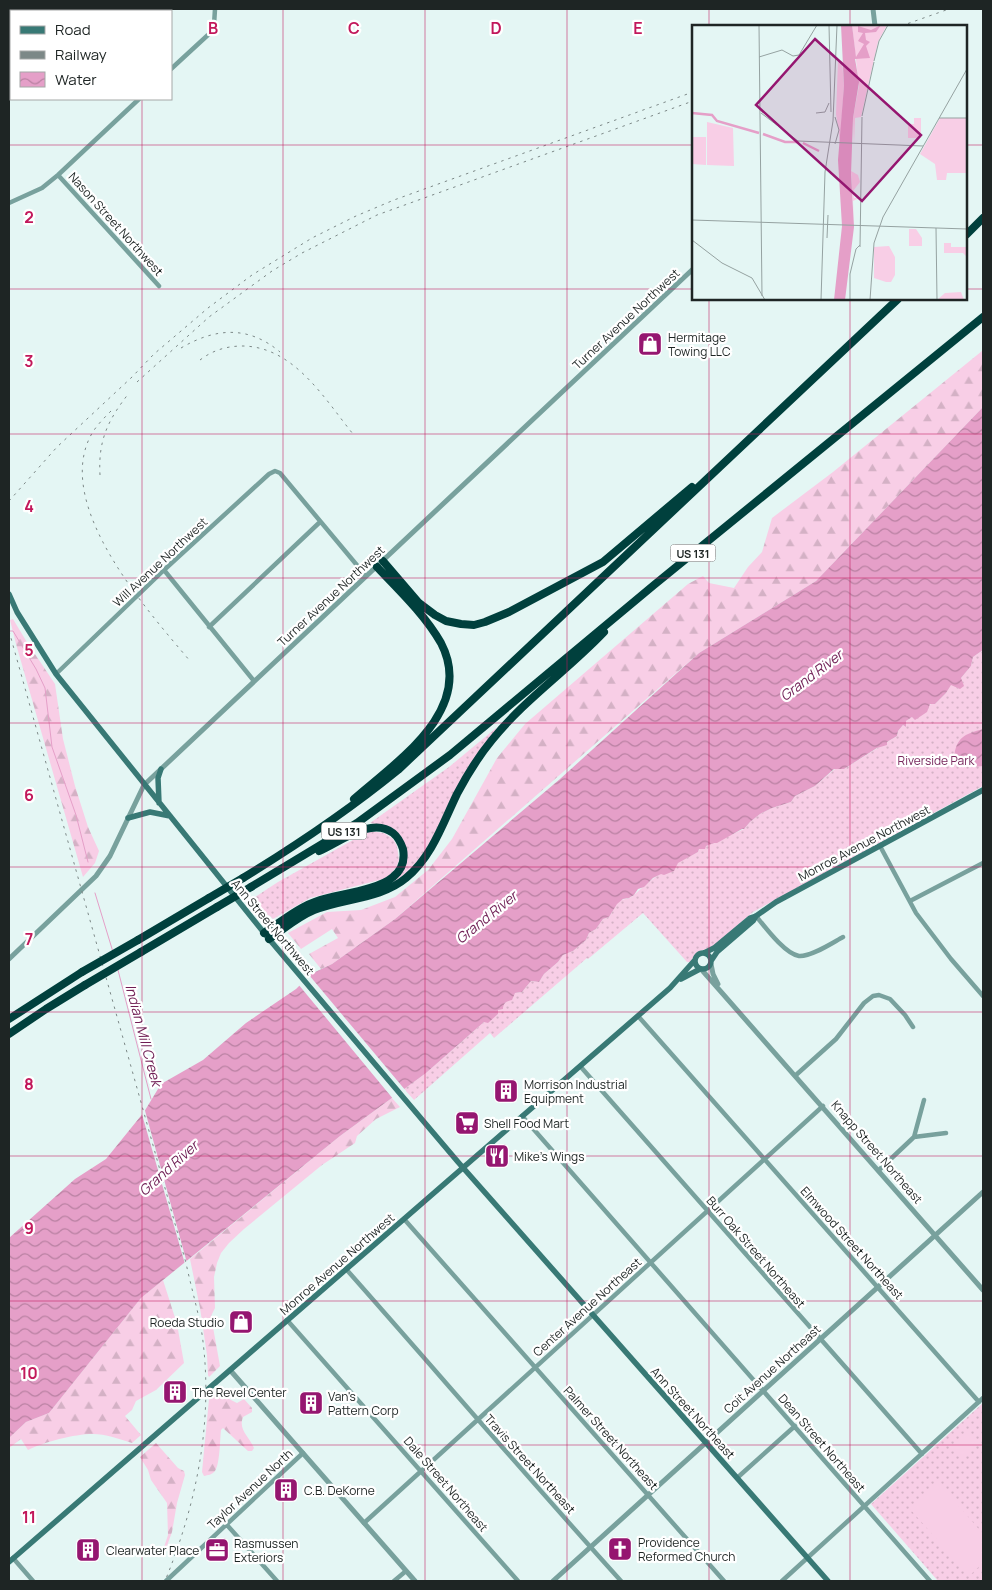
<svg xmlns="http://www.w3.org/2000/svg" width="992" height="1590" font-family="Manrope,sans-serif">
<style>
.grass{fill:url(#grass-dots)}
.forest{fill:url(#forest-firs)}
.garden{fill:#f8cee6}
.water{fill:url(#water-waves)}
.pier{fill:#e4f6f4}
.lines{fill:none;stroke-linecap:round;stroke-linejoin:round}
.stream{stroke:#e59fc8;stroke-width:1}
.minor{stroke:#78a19d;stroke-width:4.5}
.tertiary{stroke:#78a19d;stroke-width:5}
.secondary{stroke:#387975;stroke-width:5.5}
.motorway{stroke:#00403d;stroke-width:8}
.rail{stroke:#7c8887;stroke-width:1;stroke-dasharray:2.5 5;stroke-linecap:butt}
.motorway-bridge{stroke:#00403d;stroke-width:8}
.grid{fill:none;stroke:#c2185b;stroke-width:1;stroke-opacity:0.55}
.labels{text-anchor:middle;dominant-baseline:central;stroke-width:4.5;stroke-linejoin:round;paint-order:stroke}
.shield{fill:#fff;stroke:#626666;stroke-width:1}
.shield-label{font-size:11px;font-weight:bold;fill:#1e2524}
.street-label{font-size:12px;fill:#1e2524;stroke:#fff}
.poi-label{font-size:12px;fill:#1e2524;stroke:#fff;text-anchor:start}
.park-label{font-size:12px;fill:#78285d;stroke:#fff}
.water-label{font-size:14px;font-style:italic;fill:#6f1e54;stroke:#fff}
.inset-river{fill:none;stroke:#e59fc8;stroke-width:2.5}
.inset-road{fill:none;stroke:#95a2a1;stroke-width:1}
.view{fill:#951670;fill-opacity:0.15;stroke:#951670;stroke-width:2.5}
.inset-edge{fill:none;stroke:#1e2524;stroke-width:2.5}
.grid-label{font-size:16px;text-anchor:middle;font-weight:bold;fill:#c2185b;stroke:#fff;stroke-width:4.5;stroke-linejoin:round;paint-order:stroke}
</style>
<defs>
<pattern id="grass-dots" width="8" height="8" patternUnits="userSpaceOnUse" patternTransform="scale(1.25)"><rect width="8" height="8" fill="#f8cee6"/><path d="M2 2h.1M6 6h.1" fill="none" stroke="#d4b1c5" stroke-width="1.8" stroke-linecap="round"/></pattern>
<pattern id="forest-firs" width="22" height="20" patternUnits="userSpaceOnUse" patternTransform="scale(1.25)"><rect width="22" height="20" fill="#f8cee6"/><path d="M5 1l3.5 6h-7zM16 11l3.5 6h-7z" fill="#d4b1c5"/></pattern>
<pattern id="water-waves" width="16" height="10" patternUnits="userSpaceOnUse" patternTransform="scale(1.25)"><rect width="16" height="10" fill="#e59fc8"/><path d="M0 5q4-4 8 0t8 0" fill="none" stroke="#b981a2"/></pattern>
</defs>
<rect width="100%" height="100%" fill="#e4f6f4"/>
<path class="grass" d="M983,650v136l-230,126 -41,35 -15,5 -7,10h-3l-44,-49 -55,46 -1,-1 -93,80 -4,-5 -76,67 -10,-11 22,-16 58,-51 5,-1 9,-7v-4l17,-17 7,-1 9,-11 8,1 5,-8 14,-12 5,-7 10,-4 13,-11 3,-7 7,-4 7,-10 6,-2c3,-4 5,-10 8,-14 5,-5 12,-3 17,-8 18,-17 40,-32 64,-43l1,-3 45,-20 6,-7 10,-8 12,-6 19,-6 4,-6 20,-10 20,-17h9l53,-33 1,-5 5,-6 3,2v-6l25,-17h4l11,-11 5,-9 10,-6 10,-12 2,-9z
M496,728l1,2 -69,118c-10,15 -21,26 -36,35 15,-11 13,-23 12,-40l-29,-19 -5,-1 79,-56z
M369,831l15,2 9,6 4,7 2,14 -2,6 -7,9 -7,4 -73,19 -37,21 -3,-3 -7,-3 -11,-14 26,-17z
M983,1403v178h-45l-67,-77z"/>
<path class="forest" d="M982,351l1,56 -167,174 -117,72 -304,266 -63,45 -11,5 -12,-15 29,-16 -6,-9 -31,20 -13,-16 39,-21 34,-2 34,-13 33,-27 24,-31 45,-81 28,-34 163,-140 15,-8 6,7 25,5 14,-21 14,-15 10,-34 61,-46z
M13,619l12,20 30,45 8,55 12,47 13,41 11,24 -4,12 -12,14 -67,-233 -6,-24z
M392,1098l8,9 -24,12 -19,17 -2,7 -33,22 -78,64 -15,14 -8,10 -4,10 -3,14 1,31 -4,8 9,50 -11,11 -1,-2 -1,-20 -7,-47 -10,-49 150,-123z
M163,1280l14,44 7,39 -28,27 -20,11 -4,9 -7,6 16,19 -9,8c-12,-4 -27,-9 -39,-9 -19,0 -49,8 -65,16l-7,-11 -12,9v-10l17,-16 23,-9 92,-115z
M213,1395l12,2 12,6 7,-4 8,9v4l-9,5c-5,13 6,19 11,31l-2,3h-4l-25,-23 -2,2c-1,9 -1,34 -6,41 -3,4 -7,4 -11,5l-2,-4 7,-73z
M156,1443l22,25 6,3 1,4 -8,28 -5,29 -8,22 -1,-4 5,-15 -1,-32 -16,-23 -3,-10 -8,-13z"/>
<path class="garden" d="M967,1433l10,10 -17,15 -9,-11z
M939,1483l44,51v29l-14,13 -59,-67z"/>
<path class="water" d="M983,407v243l-10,7 -2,9 -10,12 3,8 -4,3 -9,-4 -5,8 -11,11h-5l-3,8 -12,8 -3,-3 -6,4v6l-3,-2 -5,6 -1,5 -10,6v3l-10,3 -33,21h-10l-19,17 -20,10 -4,6 -19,6 -12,6 -10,8 -6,7h-2l-25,14h-3l-8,3 -1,3h-6l-1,3 -20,11 -4,8 -10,4 -3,-1 -8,4 -9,9 -6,2 -4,6 -5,3 -6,1 -6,5 -8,13 -6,2 -7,10 -7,4 -3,7 -13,11 -10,4 -5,7 -14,12 -5,8 -8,-1 -9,11 -7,1 -3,7c-5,1 -9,3 -9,9l-5,1v4l-10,9 -4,-1 -58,51 -86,63 -199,162 -92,115 -23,9 -17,16v-200l66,-59 31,-20 38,-47 17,-28 42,-24 43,-37 50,-34 15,-15 21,-10 63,-45 165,-140 139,-126 117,-72z
M983,729v37c-12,1 -21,2 -29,-8 2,-21 11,-24 29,-29z"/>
<path class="pier" d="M309,975l97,116 -12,9 -96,-116z
M144,1107l43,156 -2,1 -44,-153z"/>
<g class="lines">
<path class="stream" d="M9,631h4l23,38 9,19 7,59 24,68 12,47
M95,893l18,59
M118,970l33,129"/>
<path class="minor" d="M171,69l38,-35 5,-9 1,-16
M58,175l101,111
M9,203l33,-15 16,-13 81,-76
M164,570l90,111
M209,627l111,-105
M56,674l108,-104 105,-96 6,-3 5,2 86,103
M880,846l36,67 35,46 32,37
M910,901l73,-38
M756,916c9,11 29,38 43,40 12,1 33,-13 44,-19
M638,1016l341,386
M580,1066l342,388
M796,1075l40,-36 28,-36 9,-7 6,-1 11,4 15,16 8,12
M522,1116l408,465
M914,1137l10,-37
M914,1137l32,-4
M879,1170l35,-33
M404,1219l320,362
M346,1269c92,104 182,209 275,312
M287,1320l231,261
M737,1478l58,-52
M364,1523l459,-417
M227,1525l50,56
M13,1558l20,23
M166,1581l137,-128
M394,1581l12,-10
M782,1581l201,-183"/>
<path class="tertiary" d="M873,9l2,17
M9,959l87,-83 14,-20 34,-71 549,-516
M711,964l2,10 5,10
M701,969l282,321
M230,1370l185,211
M553,1581l430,-389"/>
<path class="secondary" d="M63,11l3,-2
M9,61l2,-2
M9,594l8,18 39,62 213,265 189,223 370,419
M159,803l-1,-25 3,-9
M128,818l22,-6 20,4
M695 961a8 8 0 1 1 16 0a8 8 0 1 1-16 0Z
M704,953l10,-5 36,-30 6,-2 20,-14 207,-112
M711,961l6,-9 36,-31 3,-5
M681,979l19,-10
M9,1562l661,-574 24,-27"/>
<path class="motorway" d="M966,235l17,-17
M383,561l36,42 16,12 11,6 15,3 13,1 11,-3 24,-10 94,-50 89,-75
M354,799c42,-37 122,-89 87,-156 -16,-28 -42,-53 -64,-76
M243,878c54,-33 106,-68 155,-108l500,-471
M251,887l106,-64 93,-68 204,-170 329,-268
M264,933c18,-12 36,-27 56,-33 20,-6 58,-10 73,-23 9,-7 12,-17 10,-28 -2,-6 -5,-12 -10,-16 -21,-17 -53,9 -74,18
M269,939c15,-10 28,-22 45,-29 30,-12 67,-11 92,-32 26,-21 37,-55 51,-84 10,-19 21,-37 35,-54 32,-40 76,-70 112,-108
M138,940l71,-42
M141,952l76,-45
M9,1019l73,-47
M9,1034l37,-25 39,-24"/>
<path class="rail" d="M901,26l48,-17
M181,348c34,-20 67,-23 99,4
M200,360c13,-10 27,-14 43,-14 51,1 81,52 110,88
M137,382l72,-65 63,-46 30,-18 75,-38 316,-114
M111,411c-8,8 -16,16 -21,26 -35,71 58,174 100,224
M100,475c-2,-35 8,-55 29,-82
M9,501l48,-54 75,-70 22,-23 54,-46 44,-33 60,-37 44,-22 38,-16 299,-108
M9,631l177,632c5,24 12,47 16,71 12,85 -5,169 -37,247"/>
<path class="motorway-bridge" d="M209,898l34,-20
M217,907l34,-20
M82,972l56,-32
M85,985l56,-33"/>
</g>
<path class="grid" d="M142,9v2M283,9v1572M425,9v1572M567,9v1572M709,9v17M850,9v17M142,99v1482M9,145h684M966,145h17M9,289h684M966,289h17M709,299v1282M850,299v1282M9,434h974M9,578h974M9,723h974M9,867h974M9,1012h974M9,1156h974M9,1301h974M9,1445h974"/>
<defs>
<symbol id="shop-square" viewBox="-11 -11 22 22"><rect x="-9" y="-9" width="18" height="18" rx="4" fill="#951670" stroke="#fff"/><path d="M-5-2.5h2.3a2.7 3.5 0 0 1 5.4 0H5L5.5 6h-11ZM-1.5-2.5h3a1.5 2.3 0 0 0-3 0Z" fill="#fff"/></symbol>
<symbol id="building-square" viewBox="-11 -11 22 22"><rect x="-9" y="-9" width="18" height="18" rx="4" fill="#951670" stroke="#fff"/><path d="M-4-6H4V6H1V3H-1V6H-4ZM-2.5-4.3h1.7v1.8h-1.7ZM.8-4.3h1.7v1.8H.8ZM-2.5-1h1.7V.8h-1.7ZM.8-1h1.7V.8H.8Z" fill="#fff"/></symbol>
<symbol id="supermarket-square" viewBox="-11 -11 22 22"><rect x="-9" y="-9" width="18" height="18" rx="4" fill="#951670" stroke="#fff"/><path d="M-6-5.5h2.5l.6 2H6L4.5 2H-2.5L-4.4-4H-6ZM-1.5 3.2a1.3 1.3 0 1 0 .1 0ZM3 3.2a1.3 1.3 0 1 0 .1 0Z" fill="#fff"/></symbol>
<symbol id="restaurant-square" viewBox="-11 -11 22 22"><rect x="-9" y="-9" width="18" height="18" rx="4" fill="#951670" stroke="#fff"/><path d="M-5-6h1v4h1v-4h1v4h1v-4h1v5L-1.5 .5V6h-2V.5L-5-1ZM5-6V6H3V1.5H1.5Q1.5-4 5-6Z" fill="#fff"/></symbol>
<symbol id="church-square" viewBox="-11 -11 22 22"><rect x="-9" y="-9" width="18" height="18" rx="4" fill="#951670" stroke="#fff"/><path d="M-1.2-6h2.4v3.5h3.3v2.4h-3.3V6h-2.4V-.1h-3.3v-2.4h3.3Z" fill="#fff"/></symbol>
<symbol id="office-square" viewBox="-11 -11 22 22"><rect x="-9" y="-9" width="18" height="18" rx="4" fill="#951670" stroke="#fff"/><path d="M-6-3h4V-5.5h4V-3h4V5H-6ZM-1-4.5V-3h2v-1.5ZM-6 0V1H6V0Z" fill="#fff"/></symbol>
</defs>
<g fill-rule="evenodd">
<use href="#shop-square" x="636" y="330" width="28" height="28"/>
<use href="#building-square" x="492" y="1077" width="28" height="28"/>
<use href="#supermarket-square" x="453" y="1109" width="28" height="28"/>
<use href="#restaurant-square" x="483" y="1142" width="28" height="28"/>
<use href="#shop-square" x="227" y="1308" width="28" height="28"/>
<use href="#building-square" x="161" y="1378" width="28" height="28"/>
<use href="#building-square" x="297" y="1389" width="28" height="28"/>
<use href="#building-square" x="272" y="1476" width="28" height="28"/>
<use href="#church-square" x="606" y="1535" width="28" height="28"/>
<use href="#building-square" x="74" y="1536" width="28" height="28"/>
<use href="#office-square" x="203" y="1536" width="28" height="28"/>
</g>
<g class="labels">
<g class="shield">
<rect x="670.5" y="544.5" width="45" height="17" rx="4"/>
<rect x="321.5" y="822.5" width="45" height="17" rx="4"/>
</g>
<g class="shield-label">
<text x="693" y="553">US 131</text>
<text x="344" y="831">US 131</text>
</g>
<g class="street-label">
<text transform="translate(116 224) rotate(48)">Nason Street Northwest</text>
<text transform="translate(626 319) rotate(-43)">Turner Avenue Northwest</text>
<text transform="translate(160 562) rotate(-43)">Will Avenue Northwest</text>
<text transform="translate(331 596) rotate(-43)">Turner Avenue Northwest</text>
<text transform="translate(864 843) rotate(-28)">Monroe Avenue Northwest</text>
<text transform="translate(273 927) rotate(50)">Ann Street Northwest</text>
<text transform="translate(877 1152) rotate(49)">Knapp Street Northeast</text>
<text transform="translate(852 1243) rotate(48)">Elmwood Street Northeast</text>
<text transform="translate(756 1252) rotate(49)">Burr Oak Street Northeast</text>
<text transform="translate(337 1264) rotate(-41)">Monroe Avenue Northwest</text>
<text transform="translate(587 1307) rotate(-42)">Center Avenue Northeast</text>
<text transform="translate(772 1369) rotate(-42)">Coit Avenue Northeast</text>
<text transform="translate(693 1413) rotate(48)">Ann Street Northeast</text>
<text transform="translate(611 1438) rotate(48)">Palmer Street Northeast</text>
<text transform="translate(822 1443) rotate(49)">Dean Street Northeast</text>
<text transform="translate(530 1464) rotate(48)">Travis Street Northeast</text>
<text transform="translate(446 1484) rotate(49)">Dale Street Northeast</text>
<text transform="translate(250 1489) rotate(-43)">Taylor Avenue North</text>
</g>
<g class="poi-label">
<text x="668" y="337">Hermitage<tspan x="668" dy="14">Towing LLC</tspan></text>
<text x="524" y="1084">Morrison Industrial<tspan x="524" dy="14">Equipment</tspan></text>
<text x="484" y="1123">Shell Food Mart</text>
<text x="514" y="1156">Mike's Wings</text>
<text x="224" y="1322" text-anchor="end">Roeda Studio</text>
<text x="192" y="1392">The Revel Center</text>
<text x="328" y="1396">Van's<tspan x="328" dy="14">Pattern Corp</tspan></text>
<text x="304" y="1490">C.B. DeKorne</text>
<text x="638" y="1542">Providence<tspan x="638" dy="14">Reformed Church</tspan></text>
<text x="234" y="1543">Rasmussen<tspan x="234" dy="14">Exteriors</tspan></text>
<text x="106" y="1550">Clearwater Place</text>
</g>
<g class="park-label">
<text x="936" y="760">Riverside Park</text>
</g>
<g class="water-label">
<text transform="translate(811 675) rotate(-37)">Grand River</text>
<text transform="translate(486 917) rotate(-39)">Grand River</text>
<text transform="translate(144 1035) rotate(75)">Indian Mill Creek</text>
<text transform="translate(168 1168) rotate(-42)">Grand River</text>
</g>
</g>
<g transform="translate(692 25)">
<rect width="275" height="275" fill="#e4f6f4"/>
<path d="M160,0h35l-9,17 -17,75 -6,1 -1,26 -1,-26 6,-32zM222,93h7v20h-13v-14h6zM248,93h27v55h-20l-1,7h-9l-2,-16 -15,-10zM15,97l26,6 1,38 -27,-1zM217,204h7l6,9v8h-13zM197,221l6,11v18l-4,7h-5l-12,-4v-31zM253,268l16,-1 3,8h-27z" fill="#f8cee6"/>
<path d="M146,36h4l2,25 -4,56 -4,-28zM159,146l7,4 2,7 -7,9 1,7h5l-6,3 1,25zM252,218h7v4h16v10l-4,-4h-19z" fill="#f8cee6"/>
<path d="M0,112h14v28l-14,-1z" fill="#f8cee6"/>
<path d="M149,0h11l4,32 8,-13 -6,-3 5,-8 -5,-1v-6l13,4 10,-5 -5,7 -11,1 1,7 4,2 -4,4 4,12 -15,1 4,23 -6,36 -2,56 3,53 -9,73h-11l8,-74 -4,-66 6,-74z" fill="#e59fc8"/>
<path class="inset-river" d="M0,88l20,2 5,6 42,12M71,109l22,8h14M111,118l16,8"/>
<path class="inset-road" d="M67,0l3,271M137,0l2,87M67,32l23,-7 11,6 6,-1 18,-30M182,36l5,-20 9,-16M69,88l37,28 125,5M124,88l9,-1 4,-9M170,91l12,-54M247,93h28M143,119l4,-14 -4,-13M0,195l275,9M244,203l1,72M135,213l1,-23M0,215l30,23 30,15 13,22M168,222l2,-130M129,275l4,-128 8,-51 4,-96M158,275v-26l6,-25 4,-4M178,275l4,-57 9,-26 84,-148"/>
<path class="view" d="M123,14l106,96 -59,66 -106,-96z"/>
<rect width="275" height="275" class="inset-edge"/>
</g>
<g class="grid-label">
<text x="213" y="34">B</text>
<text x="354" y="34">C</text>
<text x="496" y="34">D</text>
<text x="638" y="34">E</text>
<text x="29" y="223">2</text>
<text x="29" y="367">3</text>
<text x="29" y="512">4</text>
<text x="29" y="656">5</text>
<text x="29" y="801">6</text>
<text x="29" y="945">7</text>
<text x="29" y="1090">8</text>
<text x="29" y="1234">9</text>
<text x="29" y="1379">10</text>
<text x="29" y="1523">11</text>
</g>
<rect width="992" height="1590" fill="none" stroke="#1e2524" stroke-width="20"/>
<rect x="10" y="10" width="162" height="90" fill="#ffffff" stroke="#a5a8a7"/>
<rect x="20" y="26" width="25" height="8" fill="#387975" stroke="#a5a8a7"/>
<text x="55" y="35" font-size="15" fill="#1e2524">Road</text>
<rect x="20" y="51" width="25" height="8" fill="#7c8887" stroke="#a5a8a7"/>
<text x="55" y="60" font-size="15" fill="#1e2524">Railway</text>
<rect x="20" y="72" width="25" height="15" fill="url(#water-waves)" stroke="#a5a8a7"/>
<text x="55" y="85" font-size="15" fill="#1e2524">Water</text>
</svg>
